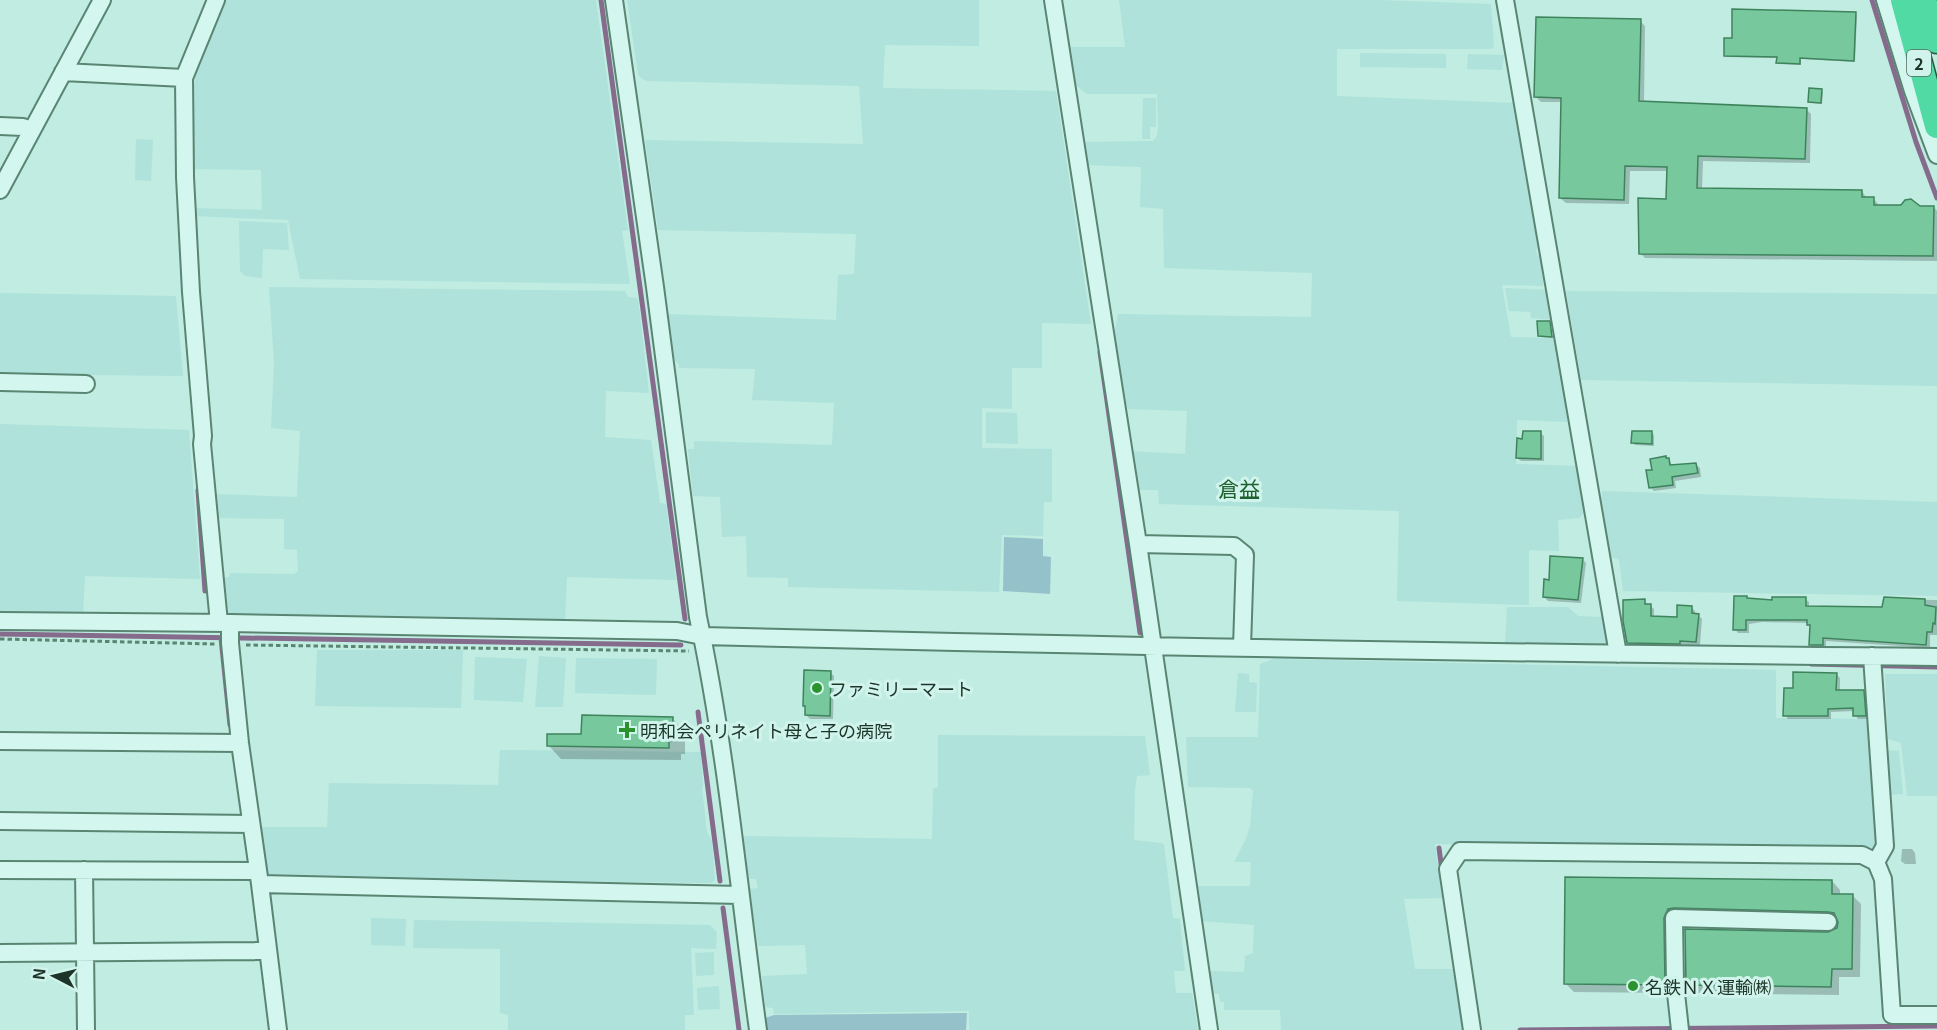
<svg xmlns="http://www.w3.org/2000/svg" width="1937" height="1030" font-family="Georgia,'Noto Sans JP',serif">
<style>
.farmland{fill:#aee2db}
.green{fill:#95c2ca}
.shadow{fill:#0003}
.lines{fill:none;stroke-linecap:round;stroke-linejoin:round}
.stream{stroke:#856b8c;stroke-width:5}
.building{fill:#77c99d;stroke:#3f835d;stroke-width:1.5}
.minor-casing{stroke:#598572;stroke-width:20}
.highway-casing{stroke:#2d5240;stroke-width:27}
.path{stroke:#598572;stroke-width:3;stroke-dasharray:4.5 3;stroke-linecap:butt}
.minor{stroke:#d3f7ee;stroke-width:16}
.highway{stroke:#52daa4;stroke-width:24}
.poi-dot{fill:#2b922e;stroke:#d0f4eb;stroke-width:2}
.labels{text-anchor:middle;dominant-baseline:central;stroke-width:6;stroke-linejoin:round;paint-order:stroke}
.shield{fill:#d0f4eb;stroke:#536e63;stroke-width:1.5}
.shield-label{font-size:16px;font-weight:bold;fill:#1d3529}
.poi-label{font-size:18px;fill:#1d3529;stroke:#d0f4eb;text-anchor:start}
.quarter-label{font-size:21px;fill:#1e602e;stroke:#d0f4eb}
</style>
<rect width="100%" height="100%" fill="#c0ece1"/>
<path class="farmland" d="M225,0h371l32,230 -6,1 8,53 -330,-5 -12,-59 -95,-4 -1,-8 70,2 -1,-40 -69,-1 -4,-86h7v-10l-5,-2z
M627,0h352v46l-94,-1 -2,43 173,3 35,233 -49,-1v45h-30v41l-30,-1v40l70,1v53h-8l-1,34 -41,-1 -3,57 -211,-5v-9l-41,-1 -1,-41 -24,1 -2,-40 -27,-1 -5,-47h6v-8l138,4 2,-42 -82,-3 3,-31 -76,-1v-4l-4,-3 -8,-47 169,6 2,-45 16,-1 2,-40 -198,-4 -13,-90 218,4 -4,-58 -212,-5 -6,-3 -3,-4z
M1119,0h259l113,4 3,42 -2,3h-155v47l178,7v4h2l4,24h-3l2,14h4l4,27 -4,1 3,11 4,-1 7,60 -2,9 2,4 4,1 3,19 -2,3v7l-41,-1 9,52 41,1 5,4 13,75 -3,1v4l-50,-2 -1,44 62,2 7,46 -6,6 -21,2 1,31 -30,-1v55l-132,-4 2,-90 -240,-7 -1,-14h-22l-7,-39 56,3 2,-43 -59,-2 -4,-12 -9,-66 3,-17 193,3 1,-44 -148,-5 -1,-59 -23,-2 1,-40 -55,-2 -3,-23 70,-1 4,-5 1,-9 -1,-33h-70l-13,-10 -3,-37h54z
M1360,53l86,1v14l-86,-1z
M1468,54l36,1 -2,15 -35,-1z
M1143,98h13v29h-6v12h-8z
M136,139l17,1 -2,41 -16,-1z
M239,221l48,2 2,27 -26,-1 -1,29 -17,-2 -5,-5z
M269,287l356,4 3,6 10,1 11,95 -43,-2 -1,46 46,3 9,63 6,1 10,76 -109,-3 -2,44 -334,-5 -3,-2 -2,-3 -3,-33 6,-1 1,-4 64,1 4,-3 -1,-21 -13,-1v-30l-67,-1 -1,-24 81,3 3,-66 -29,-3 3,-65z
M1505,288l43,2 5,30 -22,-2 -1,-6 -21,-1z
M1566,291l371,3v92l-356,-6z
M0,293l176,3 7,80 -183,-2z
M986,412l31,1 1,31 -32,-1z
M0,424l189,6 11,149 -115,-3 -2,38 -83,-1z
M1602,491l335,11v94l-314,-5 -4,-32 -8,-1 -11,-60 2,-1z
M1507,607h61l10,9 26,1 4,28 -103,-1z
M317,650h146l-2,58 -146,-2z
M539,656l27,2 -3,49h-28z
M475,657l52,2 -4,43 -49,-2z
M576,658l81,1 -1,36 -81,-2z
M1273,659l503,11v48l97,1 7,119 -4,8 -7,2 -434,-4 7,54 -38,1 11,70h38l10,61h-182l-1,-20h-56v-8h-4l-1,-8h-9l-3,-23 37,1 1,-16 8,-3 1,-28 -52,-4 -4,-4 -4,-31h56l1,-24h-17l12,-23 4,-13 3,-35 -3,-3 -62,-1 -2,-50h72l2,-73z
M1238,673l11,1v8l8,1 -1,29h-21z
M1885,674h52v122h-30l-6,-53 -13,-4z
M938,735l207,1 5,39 -13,1 -2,13 -1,51 27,3 3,1 9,74 7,1 5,52h-11l2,22h16l6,37h-229v-19l-195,3 -1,-6 -8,-1 -3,-31 45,-2 -2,-29 -47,1 -9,-57 9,-1 -2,-9h-7l-8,-43 191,3 1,-50 5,-2z
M500,750l201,2 2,33 -1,3 5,44 5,9 3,39 -4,3 -445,-6 -6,-50h67l2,-44 169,2z
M1886,750l13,1 4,43 -15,1z
M371,918l35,1 -1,27 -34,-1z
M414,920l296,5 7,7 -1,17 -25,-1 3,67h-9v15h-177v-15l-8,-2v-64l-87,-1z
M714,952v23l-18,1 -1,-23z
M719,986l1,23 -22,1 -1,-22z"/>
<path class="green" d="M1004,537l39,2v17l8,1 -1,37 -47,-3z
M967,1013l-1,17h-199l-2,-12 9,-3z"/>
<path class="shadow" d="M1855,13l2,2 -2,47 -54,-3v6l-22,-1 -1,-6 -51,-1 -2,-2z
M1640,21l5,5 -1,77 162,6 5,5 -1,49 -107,-2 -1,28 160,2 5,8 6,-1 5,6v2l56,1 3,4v50l-292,-3 -5,-5 27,-53 1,-29h-38l-1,33 -63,-1 -6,-5 2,-96h-21l-5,-5z
M1821,90l2,2 -1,12 -11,-1 -1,-1z
M1549,323l4,15 -12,-1 -1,-1z
M1540,433l4,3v25h-23l-4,-3 7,-18z
M1651,433l3,2v11l-19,-1 -2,-2z
M1669,460l4,7 23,-2 4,3 1,9 -26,4 1,7 -22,3 -4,-4 4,-16z
M1582,559l4,4 -5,40 -33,-2 -4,-4z
M1805,599l4,3v5l74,2 2,-10 52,1v35h-7v13l-104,-7v8l-11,-1 -4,-3 1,-18 -3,-4 -47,-1 -13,2v9h-11l-3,-4 13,-29 25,1z
M1644,601l10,8v9l24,1 14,-11 3,3v4h3l4,4 -2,26h-17v2l-51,-1 -4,-3z
M830,672l4,4 -1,43h-23l-4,-4v-8l-2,-2z
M1836,674l4,4v13l23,1 4,3 2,24h-11l-3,-4v-4l-24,1v7h-43l-3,-4 9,-25z
M672,718l13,13v23h-4v6l-120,-1 -12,-13 34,-10z
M1902,849h10l3,4 1,11h-11l-4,-3z
M1567,878l265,3 8,9v5h12l9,9 -1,73h-21v18l-143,-2 -9,-8 151,-56 2,-7 -2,-3 -155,-4 -11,78 -98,-1 -9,-9z"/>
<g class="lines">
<path class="stream" d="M601,0l84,619
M1872,0l44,142 21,56
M1100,352l40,281
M198,490l7,101
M0,634l681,11
M221,638l9,87
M1811,664l126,3
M698,712l22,169
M1439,848l3,23
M723,908l16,122
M1520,1030l417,-4"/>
</g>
<path class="building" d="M1732,9l124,3 -2,49 -54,-3v6l-24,-1 1,-6 -53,-1v-18h8z
M1536,17l105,2 -2,82 168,7 -2,51 -107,-3 -1,32 165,2v7h12v8h27l4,-5 6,-1 9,7h14l-1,50 -294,-2 -1,-56 28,1 1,-32 -42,-1 -1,34 -65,-2 2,-100 -27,-1z
M1809,88l13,1 -1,14 -13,-1z
M1537,321h13l2,16 -14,-1z
M1523,431h18v28l-25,-1 1,-20 5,1z
M1632,431h20v13l-21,-1z
M1666,456v2h3l1,7 26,-2 2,10 -26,4 1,8 -24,3 -3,-18h6l-2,-11z
M1550,556l33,2 -5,42 -35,-3 1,-18 5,1z
M1734,596h13v2l25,2v-3h34v9l76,1 2,-10 41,2v6l11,2 -1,17 -2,-1 -1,9h-5l-1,13 -103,-7v7h-14l1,-20h-3v-5h-61v10h-13z
M1645,599v5h6v12l26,1v-12l15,1v7l7,1 -3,28 -16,-1v3l-53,-1 -4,-22v-21z
M804,670l27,1 -1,45 -25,-1v-9h-2z
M1793,672l44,1 -1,17h28l2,26h-13v-8l-25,1v7h-45l1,-28h9z
M582,715l91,2 -1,24h-3v7l-122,-2v-12h34z
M1565,877l267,3v14h21l-1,75h-20l-1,18 -145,-2 -1,-56 143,3 9,-4 1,-6 -4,-9 -6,-1 -154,-4 -6,1 -4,9 1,67 -101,-1z"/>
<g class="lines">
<defs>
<path id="minor" d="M216,0l-32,78 1,99 6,115 12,144 -1,8 17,179
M614,0l41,287 43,330c29,136 41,275 60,413
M1053,0l85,544 71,486
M1505,0l113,654
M1885,0l28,91 24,64
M63,72l121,6
M0,126l23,1 9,3
M0,190l102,-190
M0,382l86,2
M1138,544l96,2 11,9 -3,92
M0,621l230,2 447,8 25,5c412,10 823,18 1235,21
M230,623v20l10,100 20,141 18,146
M1872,656l13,190 -9,16
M0,741l240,2
M0,821l251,3
M0,870l258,1
M84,870l2,160
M260,884l480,11
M0,953l268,-2
M1472,1030l-24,-161 12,-18 402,4 14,7 7,17 9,136h45
M1680,1030l-5,-46 -1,-66 154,4"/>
<path id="highway" d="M1903,0l34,126
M1924,0l13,41"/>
</defs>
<use href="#minor" class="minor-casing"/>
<use href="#highway" class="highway-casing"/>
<path class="path" d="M0,639l215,5
M246,645l443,6"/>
<use href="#minor" class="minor"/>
<use href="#highway" class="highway"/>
</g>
<g class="poi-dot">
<circle cx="817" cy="688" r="6"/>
<path d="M624 721h6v6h6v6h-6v6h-6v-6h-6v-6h6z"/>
<circle cx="1633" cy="986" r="6"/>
</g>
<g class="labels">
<rect class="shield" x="1907" y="50" width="24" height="26" rx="4.5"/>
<g class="shield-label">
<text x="1919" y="63">2</text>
</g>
<g class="poi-label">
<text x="829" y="688">ファミリーマート</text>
<text x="640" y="730">明和会ペリネイト母と子の病院</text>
<text x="1645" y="986">名鉄ＮＸ運輸㈱</text>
</g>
<g class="quarter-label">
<text x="1239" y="488">倉益</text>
</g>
</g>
<g transform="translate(54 976) rotate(277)" stroke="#d0f4eb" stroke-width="4.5" paint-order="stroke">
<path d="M0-4.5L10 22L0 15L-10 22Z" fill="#1d3529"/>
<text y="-9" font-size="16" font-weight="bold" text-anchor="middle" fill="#1d3529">N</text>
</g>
</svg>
